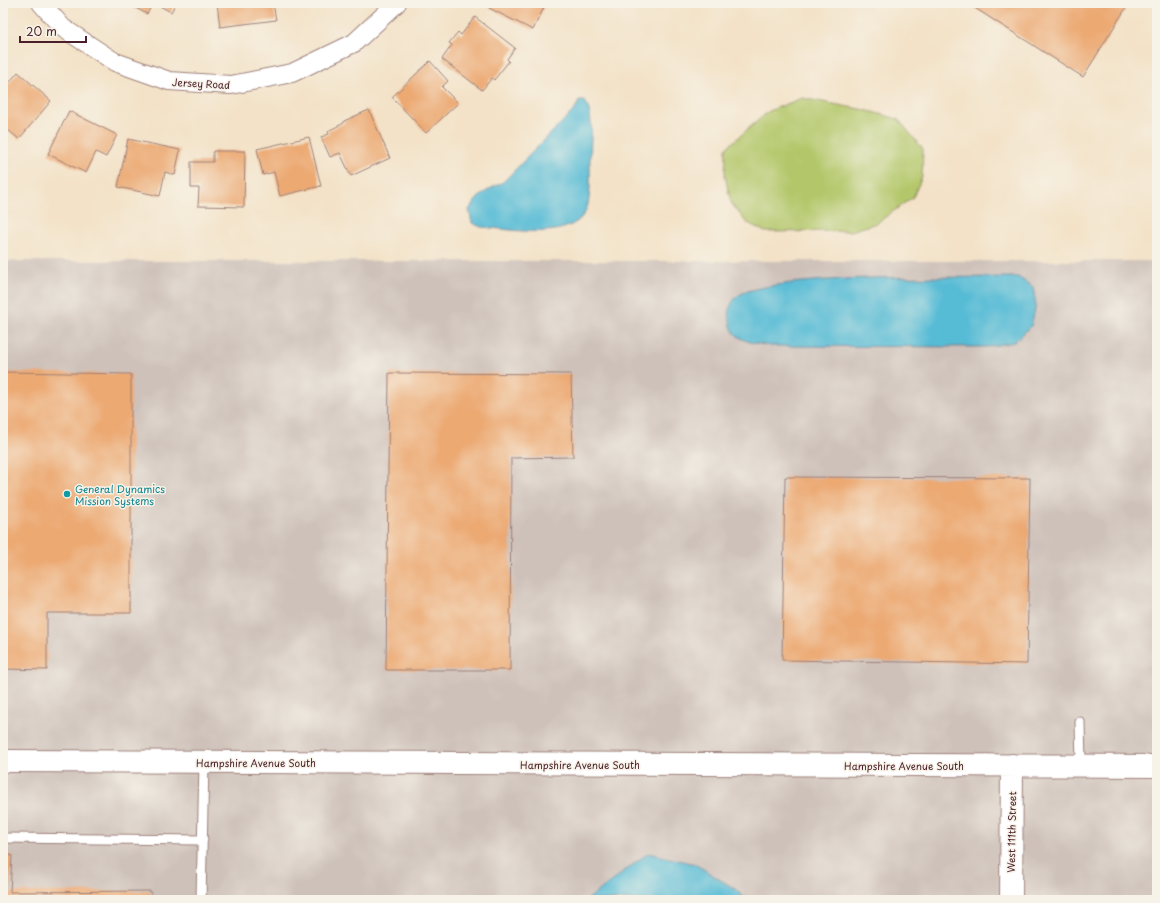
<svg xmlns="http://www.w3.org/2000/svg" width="1160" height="903" font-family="'Playpen Sans',sans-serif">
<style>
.industrial{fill:#cec1b9}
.green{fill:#b3c76a;stroke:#7e734a}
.water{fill:#56bbd5;stroke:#506d80}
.building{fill:#eca972}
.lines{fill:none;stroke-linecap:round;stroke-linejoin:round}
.service-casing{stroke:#9e8079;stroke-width:11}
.minor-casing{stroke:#9e8079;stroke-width:20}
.tertiary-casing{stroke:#9e8079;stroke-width:24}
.service{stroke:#fff;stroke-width:9}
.minor{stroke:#fff;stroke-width:18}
.tertiary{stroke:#fff;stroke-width:22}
.culture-dot{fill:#0f9aa8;stroke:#f7f3e8;stroke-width:1.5}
.labels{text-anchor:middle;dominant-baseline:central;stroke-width:3;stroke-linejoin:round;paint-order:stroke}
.street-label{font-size:10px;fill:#4a1f2b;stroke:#f7f3e8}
.culture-label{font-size:10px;fill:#0d838f;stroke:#f7f3e8;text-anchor:start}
</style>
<rect width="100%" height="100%" fill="#f7f3e8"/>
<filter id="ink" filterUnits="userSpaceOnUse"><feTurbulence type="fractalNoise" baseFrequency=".025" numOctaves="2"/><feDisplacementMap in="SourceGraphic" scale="8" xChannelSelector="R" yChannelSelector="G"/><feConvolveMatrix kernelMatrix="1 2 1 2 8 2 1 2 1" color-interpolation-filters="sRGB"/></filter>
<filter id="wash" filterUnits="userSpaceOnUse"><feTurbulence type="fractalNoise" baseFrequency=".012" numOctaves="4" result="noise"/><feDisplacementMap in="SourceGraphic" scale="16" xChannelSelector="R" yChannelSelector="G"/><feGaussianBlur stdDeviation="0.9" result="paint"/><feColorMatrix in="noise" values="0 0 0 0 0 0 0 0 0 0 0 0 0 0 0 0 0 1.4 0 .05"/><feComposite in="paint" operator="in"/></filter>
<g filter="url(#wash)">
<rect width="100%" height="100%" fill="#f3e2c7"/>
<path class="industrial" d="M3,261h1154v639h-1154z"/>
<path class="green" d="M802,98l63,12 33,9 25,30 -1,28 -9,20 -36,26 -26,8 -86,1 -19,-10 -15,-19 -6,-27 1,-28 43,-37z"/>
<path class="water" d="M579,101h6c10,16 5,42 5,60 0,14 1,29 -2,43 -9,40 -78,25 -107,23l-9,-4 -3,-13c8,-14 19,-21 34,-28l72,-73z
M1018,277l15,10 3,18 -5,21 -17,16 -27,5 -217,-1c-14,-3 -36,-4 -39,-21 -3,-11 -3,-22 8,-30 11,-7 39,-10 53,-12 74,-8 151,-5 226,-6z
M648,853l47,11 40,25 12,11h-160z"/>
<g id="blocks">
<path class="building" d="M126,3h27l-6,11z
M154,3h22l-5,9z
M217,3h56l3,17 -56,7z
M491,3h55l-13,27 -44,-22z
M967,3h162l-46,74z
M475,17l40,31 -8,11 2,2 -15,19 -2,-2 -10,12 -40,-31 10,-14 -3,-2 9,-11 3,3z
M430,61l18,20 -6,6 16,16 -32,30 -34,-36z
M18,72l33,29 -32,38 -16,-13v-36z
M369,110l21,48 -39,18 -11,-23 -10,4 -9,-20 8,-3 -1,-3 16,-8v-2z
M69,111l48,24 -11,22 -10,-5 -10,21 -38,-19z
M309,137l12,49 -41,10 -6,-24 -11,3 -6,-26z
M128,139l52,11 -5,25 -10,-3 -5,24 -42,-9z
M213,151h32l-1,56 -46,-1 1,-18h-8v-26h22z
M3,372l128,2v239h-84v57l-44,-1z
M389,373l182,1 2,83 -62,1 -1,212h-124z
M785,477l245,1 -3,186 -245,-4z
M3,855h9l-2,37 141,-1v9h-148z"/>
</g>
</g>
<g filter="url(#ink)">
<use href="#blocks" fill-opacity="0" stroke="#9e8079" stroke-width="1"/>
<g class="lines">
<defs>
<path id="service" d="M1080,722l1,42
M3,838l200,2
M201,900l3,-138"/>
<path id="minor" d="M41,3l22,25 52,34 54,19 62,4 61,-12 62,-30 43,-40"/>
<path id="tertiary" d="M3,761l1154,5
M1011,900l1,-135"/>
</defs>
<use href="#service" class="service-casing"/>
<use href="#minor" class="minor-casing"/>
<use href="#tertiary" class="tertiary-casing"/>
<use href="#service" class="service"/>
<use href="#minor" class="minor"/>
<use href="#tertiary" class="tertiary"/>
</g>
</g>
<circle class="culture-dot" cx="67" cy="494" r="4"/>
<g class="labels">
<g class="street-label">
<text transform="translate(201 83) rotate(3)">Jersey Road</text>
<text x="256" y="762">Hampshire Avenue South</text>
<text x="580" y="764">Hampshire Avenue South</text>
<text x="904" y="765">Hampshire Avenue South</text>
<text transform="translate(1011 832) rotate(-89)">West 111th Street</text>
</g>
<g class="culture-label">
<text x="75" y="488">General Dynamics<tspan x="75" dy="12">Mission Systems</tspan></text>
</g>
</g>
<rect width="1160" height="903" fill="none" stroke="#f7f3e8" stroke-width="16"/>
<path d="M20 36v6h66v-6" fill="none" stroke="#4a1f2b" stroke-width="2"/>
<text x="26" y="36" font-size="12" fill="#4a1f2b" stroke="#f7f3e8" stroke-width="3" paint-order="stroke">20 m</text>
</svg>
